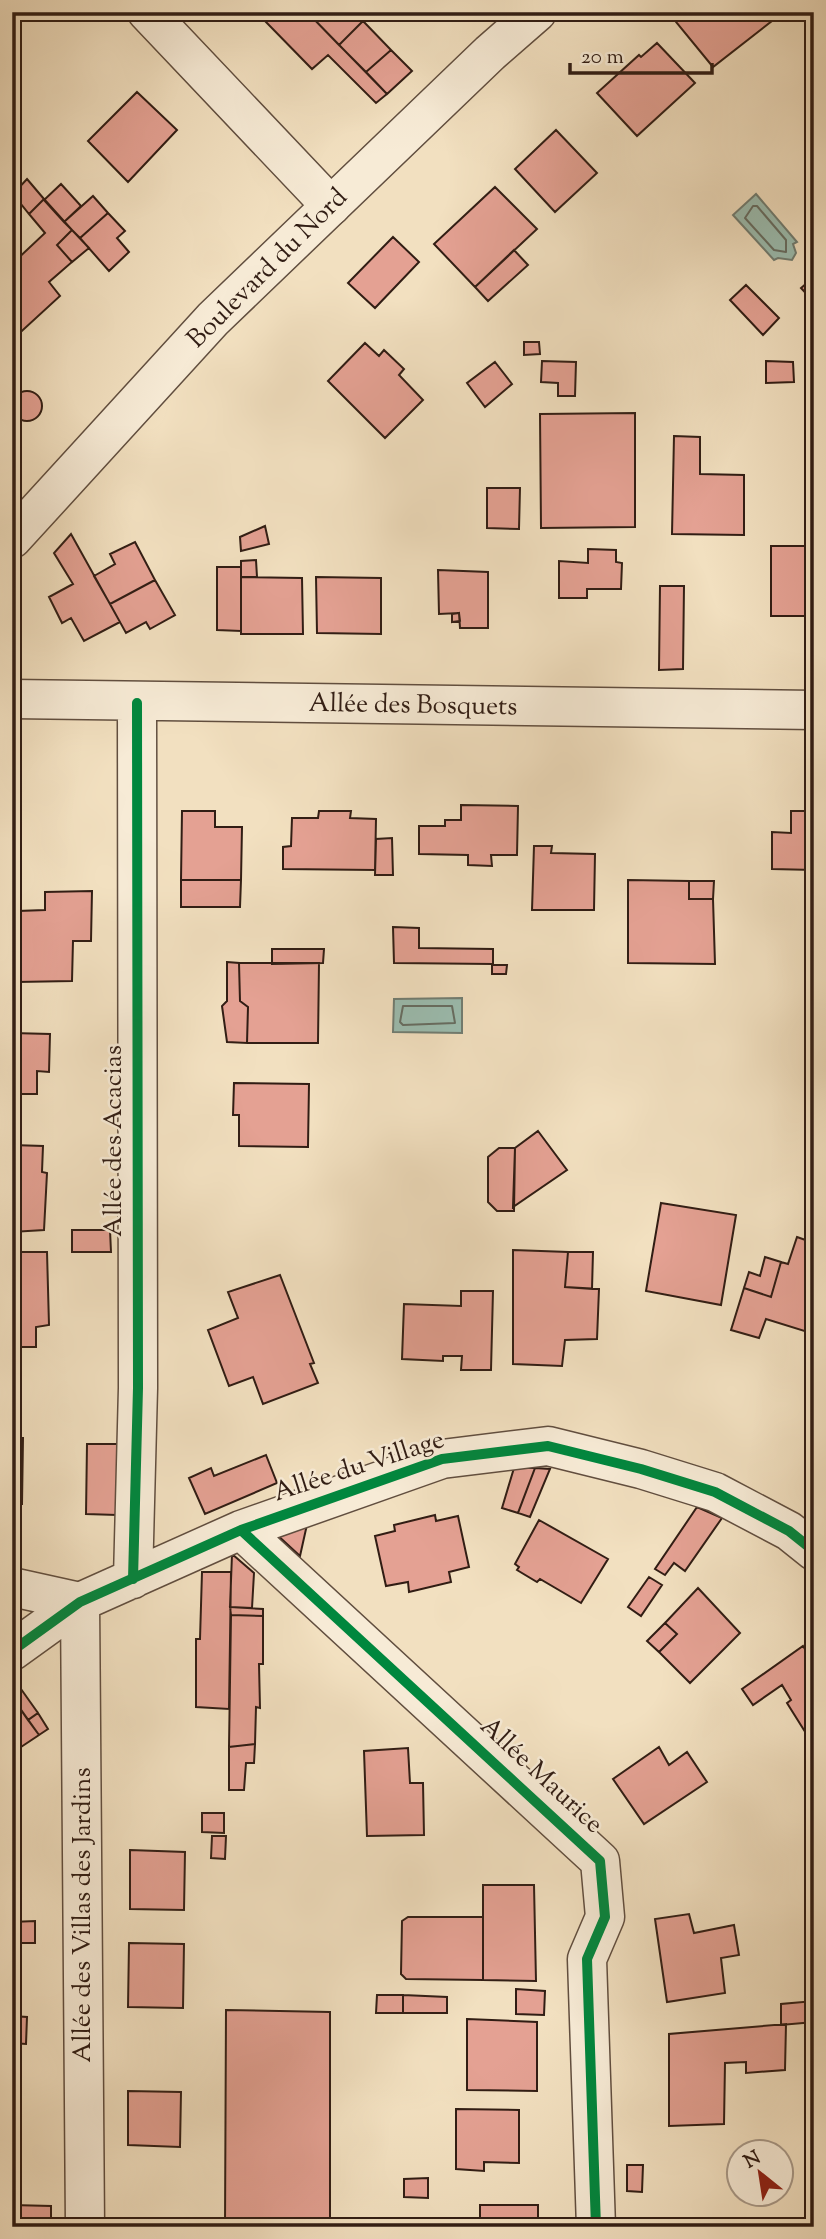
<svg xmlns="http://www.w3.org/2000/svg" width="826" height="2239" font-family="'Sorts Mill Goudy',serif">
<style>
.water{fill:#9bbdb0;stroke:#717d72;stroke-width:2}
.lines{fill:none;stroke-linecap:round;stroke-linejoin:round}
.shore{stroke:#666d62;stroke-width:2}
.building{fill:#e4a193;stroke:#311d14;stroke-width:2}
.minor-casing{stroke:#614e3f;stroke-width:41}
.tertiary-casing{stroke:#614e3f;stroke-width:41}
.minor{stroke:#f7ebd6;stroke-width:38}
.tertiary{stroke:#f7ebd6;stroke-width:38}
.cycleway-casing{stroke:#f7ebd6;stroke-width:15}
.cycleway{stroke:#00873e;stroke-width:10}
.labels{text-anchor:middle;dominant-baseline:central;stroke-width:5;stroke-linejoin:round;paint-order:stroke}
.street-label{font-size:26px;fill:#311d14;stroke:#f7ebd6}
</style>
<rect width="100%" height="100%" fill="#f2e0c0"/>
<filter id="stains"><feTurbulence type="fractalNoise" baseFrequency=".00286" numOctaves="4"/><feColorMatrix values="0 0 0 0 .2 0 0 0 0 .09 0 0 0 0 .02 0 0 0 .5 -.17"/></filter>
<radialGradient id="worn" r=".72"><stop offset=".6" stop-color="#630" stop-opacity="0"/><stop offset="1" stop-color="#630" stop-opacity=".3"/></radialGradient>
<path class="water" d="M756,194l41,48 -4,2 3,9 -4,7 -14,-2 -4,2 -41,-45z
M462,998v35l-69,-1 1,-33z"/>
<g class="lines">
<path class="shore" d="M753,206h4l29,34v12l-12,-2 -29,-32z
M403,1006h49l3,17 -52,2 -3,-3z"/>
</g>
<path class="building" d="M272,12h35l80,82 -11,9 -48,-48 -16,14 -48,-49z
M307,12h48l8,9 -24,24z
M688,12h85l4,5 -64,50 -37,-45z
M363,21l28,29 -25,22 -27,-27z
M657,43l38,40 -58,53 -40,-43 42,-38 2,2z
M391,50l21,21 -25,23 -21,-22z
M137,92l40,38 -49,52 -40,-41z
M556,130l41,43 -42,39 -40,-43z
M27,179l17,20 -15,15 -16,-20z
M61,184l20,22 -17,16 -20,-22z
M495,187l42,42 -62,58 -41,-43z
M93,196l15,17 -28,25 -16,-16z
M44,199l28,31 -15,15 15,17 -23,20 11,14 -48,44v-76l33,-31 -16,-19z
M108,213l17,18 -8,7 12,14 -20,19 -29,-33z
M72,230l17,18 -17,14 -15,-17z
M393,237l26,25 -44,46 -27,-25z
M514,250l14,15 -40,36 -13,-14z
M814,277v25l-13,-14z
M746,285l33,33 -16,17 -33,-35z
M524,342h15l1,12 -16,1z
M365,343l14,13 5,-6 20,19 -5,6 24,25 -38,38 -57,-57z
M542,361l34,1 -1,34h-17v-13l-17,-1z
M766,361l27,1 1,20 -28,1z
M495,362l17,22 -27,23 -18,-24z
M12 406a15 15 0 1 1 30 0a15 15 0 1 1-30 0Z
M635,413v114l-94,1 -1,-114z
M674,436l26,1v37l44,1v60l-72,-1z
M487,488h33l-1,41 -32,-1z
M265,526l4,18 -28,7 -1,-14z
M71,534l49,88 -36,19 -13,-23 -9,5 -13,-26 24,-13 -19,-31z
M135,542l20,38 -45,24 -16,-28 21,-12 -5,-10z
M771,546h43v70h-43z
M588,549l28,1v12l6,1 -1,26h-34v9h-28v-37l29,2z
M256,560l1,17h-16v-16z
M217,567h24v64l-24,-1z
M438,570l50,2v56h-28l-1,-15 -20,1z
M241,577l61,1 1,56h-62z
M316,577l65,1v56l-64,-1z
M155,580l20,35 -25,14 -4,-7 -20,11 -16,-29z
M660,586h24l-1,83 -24,1z
M459,613l1,8 -8,1v-8z
M461,805l57,1 -1,49h-26l1,11 -24,-1v-10l-49,-1v-28h26v-6h16z
M182,811h33v16h27l-1,53h-60z
M319,811h32l-1,7 26,1 -1,51 -92,-1v-22l8,-1 1,-28h26z
M791,811h23v59l-42,-1v-37l19,1z
M392,838l1,37h-18l1,-36z
M534,846h18l-1,7 44,1 -1,56h-62z
M181,880h60l-1,27h-59z
M628,880l61,1v18h24l2,65 -87,-1z
M689,881h25l-1,18h-24z
M92,891l-1,50h-18l-1,40 -55,1 1,-71 27,-1v-18z
M393,927l26,1v20l74,1v15l-99,-1z
M272,949h52l-1,14 -51,1z
M227,962l12,1 1,38 8,6 -1,36 -20,-1 -5,-36 5,-5z
M239,963h80l-1,80h-71l1,-36 -8,-6z
M492,965h15l-1,9h-14z
M12,1033l38,1 -1,38 -12,-1v23h-25z
M234,1083l75,1 -1,63 -69,-1v-31h-6z
M538,1131l29,39 -54,37 2,-59z
M12,1145l31,1 -1,26 5,1 -3,57 -32,2z
M499,1148h16l-1,63h-17l-9,-9v-45z
M661,1203l75,12 -15,90 -75,-14z
M72,1230h38l1,22h-39z
M797,1237l17,6v91l-48,-15 -7,19 -28,-8 13,-42 27,9 10,-35 7,2z
M513,1250l55,2 -3,35 34,2 -2,50 -32,1 -3,26 -49,-2z
M12,1252h35l2,73 -13,2v20h-24z
M568,1252h25l-1,37 -27,-2z
M765,1257l16,5 -10,35 -27,-9 5,-16 11,4z
M280,1275l34,88 -4,1 8,19 -55,21 -10,-27 -24,9 -21,-56 30,-12 -10,-26z
M461,1291h32l-2,79h-30l1,-14h-19v5l-41,-2 2,-55 57,2z
M12,1438h11l-1,66h-10z
M87,1444h30v71l-31,-1z
M266,1455l11,28 -72,31 -16,-36 22,-10 3,8z
M514,1468h21l-17,45 -16,-5z
M535,1468l15,1 -20,48 -12,-4z
M697,1507l25,11 -37,53 -11,-8 -9,12 -10,-6z
M435,1515l1,6 22,-5 11,51 -20,5 2,10 -42,10 -1,-10 -22,4 -11,-50 20,-5 -1,-6z
M308,1520l-8,36 -25,-23z
M539,1520l69,39 -27,44 -41,-24 -3,3 -20,-12 2,-3 -4,-3z
M232,1554l22,19 -2,35 -22,-1z
M202,1572h29l-2,137 -33,-2v-68h4z
M649,1577l13,8 -21,31 -13,-9z
M698,1588l42,45 -50,50 -31,-31 18,-18 -12,-11z
M230,1607l33,2v7l-32,-1z
M231,1615l32,1v48h-4l1,44 -4,-1 -1,37 -26,3z
M665,1623l12,11 -18,18 -12,-11z
M803,1646l11,17v83l-27,-43 4,-3 -9,-15 -29,20 -11,-16z
M16,1682l22,31 -10,7 -16,-23v-12z
M12,1697l27,38 -27,18z
M38,1713l10,16 -9,6 -11,-15z
M255,1744l-1,19h-8l-2,27h-15v-43z
M659,1747l10,18 18,-13 20,30 -63,42 -31,-45z
M408,1748l2,35h13l1,52 -57,1 -3,-85z
M202,1813h22v20l-22,-1z
M212,1836h14l-1,23 -14,-1z
M130,1850l55,2 -1,58 -54,-1z
M483,1885h51l2,96 -53,-1z
M689,1914l5,19 40,-8 5,30 -18,3 4,35 -58,9 -12,-83z
M408,1917h75v63l-77,-1 -5,-5 1,-53z
M35,1921v22h-23v-21z
M129,1943l55,1 -1,64 -55,-1z
M516,1989l29,2 -1,24 -28,-1z
M377,1995h26v18h-27z
M403,1995l44,2v16h-44z
M814,2001v21l-33,3v-21z
M226,2010l104,2v215h-105z
M12,2016l15,1 -1,27 -14,-1z
M467,2019l70,3v69l-70,-1z
M786,2024l-1,46 -39,3v-11l-21,1 -1,61 -55,2v-92z
M128,2091l53,1 -1,55 -52,-2z
M456,2109l63,1v53l-35,-1v9l-28,-2z
M627,2165h16l-1,27 -15,-1z
M428,2178v20l-24,-1v-18z
M12,2205l39,1v21h-39z
M480,2205h58v22h-58z
M174,2225h51v2h-51z"/>
<g class="lines">
<defs>
<path id="minor" d="M147,12l184,194
M12,699l802,11
M241,1530l359,331 5,56 -18,42 9,268
M133,1579l5,-191 -1,-685
M12,1587l68,15
M80,1602l5,625
M12,1651l68,-49 161,-72 201,-71 106,-13 93,23 74,23 74,39 25,20"/>
<path id="tertiary" d="M12,539l201,-220 277,-266 47,-41"/>
</defs>
<use href="#minor" class="minor-casing"/>
<use href="#tertiary" class="tertiary-casing"/>
<use href="#minor" class="minor"/>
<use href="#tertiary" class="tertiary"/>
<defs>
<path id="cycleway" d="M241,1530l359,331 5,56 -18,42 9,268
M133,1579l5,-191 -1,-685
M12,1651l68,-49 161,-72 201,-71 106,-13 93,23 74,23 74,39 25,20"/>
</defs>
<use href="#cycleway" class="cycleway-casing"/>
<use href="#cycleway" class="cycleway"/>
</g>
<g class="labels">
<g class="street-label">
<text transform="translate(268 269) rotate(-45)">Boulevard du Nord</text>
<text transform="translate(413 706) rotate(1)">Allée des Bosquets</text>
<text transform="translate(114 1141) rotate(-90)">Allée des Acacias</text>
<text transform="translate(359 1467) rotate(-18)">Allée du Village</text>
<text transform="translate(541 1776) rotate(43)">Allée Maurice</text>
<text transform="translate(83 1915) rotate(-90)">Allée des Villas des Jardins</text>
</g>
</g>
<rect width="826" height="2239" fill="none" stroke="#f2e0c0" stroke-width="42"/>
<rect x="14" y="14" width="798" height="2211" fill="none" stroke="#311d14" stroke-width="3.5"/>
<rect x="21" y="21" width="784" height="2197" fill="none" stroke="#311d14" stroke-width="2"/>
<g transform="translate(760 2173) rotate(330)"><circle r="33" fill="#f7ebd6" stroke="#a89988" stroke-width="2"/>
<path d="M0-5L12 26L0 18L-12 26Z" fill="#8f2418"/>
<text y="-10" font-size="19" font-weight="bold" text-anchor="middle" fill="#311d14">N</text>
</g>
<path d="M570 63v10h142v-10" fill="none" stroke="#311d14" stroke-width="3.5"/>
<text x="581" y="63" font-size="21" fill="#311d14" stroke="#f7ebd6" stroke-width="5" paint-order="stroke">20 m</text>
<rect width="100%" height="100%" filter="url(#stains)"/>
<rect width="100%" height="100%" fill="url(#worn)"/>
</svg>
